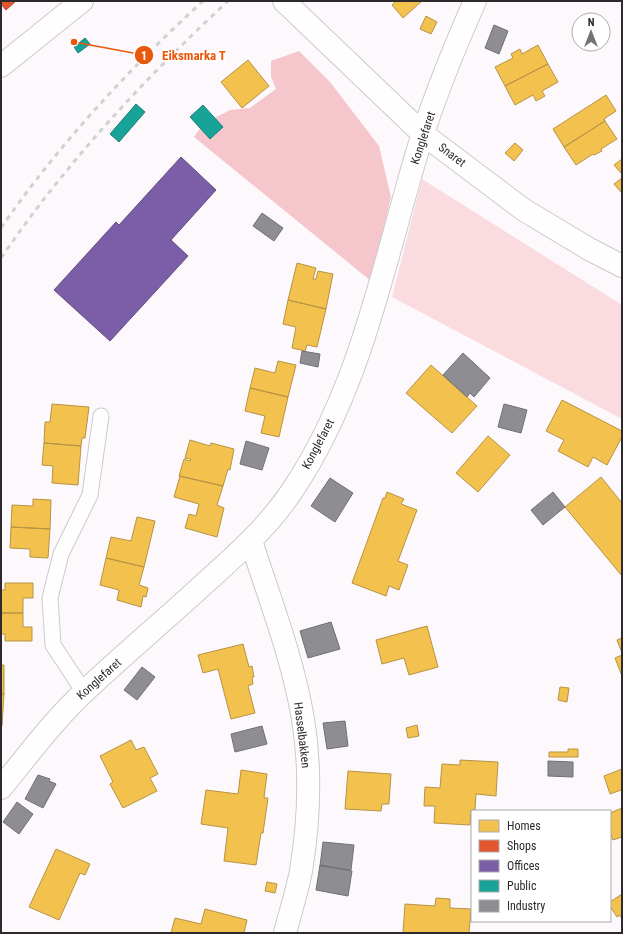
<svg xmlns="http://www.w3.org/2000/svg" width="623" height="934" font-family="'Roboto Condensed',sans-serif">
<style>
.green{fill:#fadce0}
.forest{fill:#f5c6cb}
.homes{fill:#f2c14e;stroke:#b79344}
.shops{fill:#e4572e;stroke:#ad492d}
.offices{fill:#7b5ea7;stroke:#644e82}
.public{fill:#17a398;stroke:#1e7e78}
.industry{fill:#8d8d92;stroke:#706f73}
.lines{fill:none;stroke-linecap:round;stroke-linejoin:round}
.lane-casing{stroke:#cdc9cc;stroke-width:17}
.street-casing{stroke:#cdc9cc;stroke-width:24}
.secondary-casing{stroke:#cdc9cc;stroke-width:24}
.lane{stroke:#fffefe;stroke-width:15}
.street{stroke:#fffefe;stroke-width:22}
.secondary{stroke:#fffefe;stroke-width:22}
.rail{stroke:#d2d1d2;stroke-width:3;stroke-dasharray:5 5;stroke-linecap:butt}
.labels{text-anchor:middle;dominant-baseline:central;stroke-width:4;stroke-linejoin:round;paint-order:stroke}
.street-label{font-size:12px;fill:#2d292c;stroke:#fff}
.leader{fill:none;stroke:#e8590c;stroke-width:1.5}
.callout-dot{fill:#e8590c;stroke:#fff;stroke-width:1.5}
.mark-label{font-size:12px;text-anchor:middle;font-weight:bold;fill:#fff}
.callout-label{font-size:13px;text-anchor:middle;font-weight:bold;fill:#e8590c;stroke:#fff;stroke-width:4;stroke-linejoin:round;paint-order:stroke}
</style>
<rect width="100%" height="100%" fill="#fcf8fb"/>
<path class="green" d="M422,179l200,126v114l-230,-122z"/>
<path class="forest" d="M299,51l31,31 49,64 12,51 -20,84 -177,-144 9,-13 27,-14 20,-2 26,-19 -5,-12v-16z"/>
<path class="homes" d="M396,1h26l-19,17 -11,-13z
M426,16l11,6 -6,12 -11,-5z
M538,45l10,19 -43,22 -10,-19 18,-9 -2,-4 9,-5 2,5z
M248,60l21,26 -27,22 -21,-26z
M548,64l10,18 -16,9 3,5 -9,5 -3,-6 -18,10 -10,-19z
M606,95l10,16 -12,8 1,2 -41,26 -11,-18z
M605,121l12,18 -16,10 1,2 -8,4 -1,-1 -17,11 -12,-18z
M515,143l8,7 -9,11 -9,-8z
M622,159v13l-1,1 -7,-8z
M622,178v15l-8,-9z
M297,263l19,5 -3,11h3l2,-8 15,3 -7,35 -38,-9z
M288,300l38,9 -9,38 -10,-2 -2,6 -13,-3 4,-21 -13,-3z
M278,361l18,4 -8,32 -38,-9 5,-20 20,5z
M431,365l46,41 -25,27 -46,-40z
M250,388l38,9 -9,40 -18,-4 4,-17 -20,-5z
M562,400l60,31v6l-15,28 -14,-8 -5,10 -30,-16 6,-11 -18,-9z
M52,404l37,3 -4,31h-3l-1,8 -37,-3 1,-21h5z
M488,436l22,19 -32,37 -22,-19z
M190,440l20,6 1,-3 23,6 -4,21 -2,-1 -5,17 -44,-10 5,-17 6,2 1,-2 -6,-1z
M44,443l37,3 -3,39 -26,-2 1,-17 -11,-1z
M180,476l43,10 -6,19 7,3 -7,29 -32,-9 4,-14 7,2 3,-12 -25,-7z
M601,477l21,26v73l-57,-69z
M387,492l17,7 -3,5 16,6 -19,51 10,4 -9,25 -10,-4 -3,10 -34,-13 31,-85h2z
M33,499l18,1 -1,29 -39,-2 1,-22 21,1z
M137,517l18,4 -11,46 -38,-9 5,-21 20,4z
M11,527l39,2 -2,29 -18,-1v-8l-20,-1z
M106,558l38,9 -5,18 9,3 -2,9 -3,-1 -2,11 -24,-7 2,-10 -19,-5z
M5,583h28v15h-10v15h-22v-23h4z
M1,613h22v14h9v14h-27v-7h-4z
M427,626l11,41 -29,8 -5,-17 -22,6 -6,-24z
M622,638v15l-5,-13z
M243,644l6,23 3,-1 2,11h-2l1,7 -5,2 7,27 -24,6 -13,-50 -15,4 -5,-18z
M622,655v21l-7,-18z
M1,665h3v29h-3z
M560,687l9,1 -2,14 -9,-2z
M1,694h3l-2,32h-1z
M417,725l2,11 -11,2 -2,-10z
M131,740l5,10 8,-3 14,27 -8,4 7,13 -34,17 -13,-24 3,-2 -13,-26z
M568,749h10v8h-29v-5h19z
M460,760l38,2 -2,34 -20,-2 -1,16h-4l-1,15 -36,-2 1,-17h-11l1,-19 15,1 2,-24 18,1z
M622,769v24l-1,-3 -11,4 -6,-18z
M241,770l26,4 -3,24h4l-5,35h-2l-5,32 -32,-4 4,-33 -27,-4 5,-34 32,4z
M348,771l43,3 -2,30h-7l-1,7 -36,-2z
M622,808v29l-9,3 -3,-8v-19z
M56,849l34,15 -5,11 -5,-2 -21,47 -30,-13z
M267,882l10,2 -2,9 -10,-2z
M622,894v25l-2,-4 -3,2 -7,-11v-4z
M436,898l14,1v9l21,1 -2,24h-66l2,-29 30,2z
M205,909l42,11 -3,13h-73l4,-15 26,6z"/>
<path class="shops" d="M1,1h15l-10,9 -5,-6z"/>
<path class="offices" d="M181,157l35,33 -45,50 17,16 -78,85 -56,-51 62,-68 3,3z"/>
<path class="public" d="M85,38l5,6 -12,9 -4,-6z
M136,104l9,8 -26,30 -9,-8z
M203,105l20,22 -13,12 -20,-22z"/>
<path class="industry" d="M494,25l14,6 -9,23 -14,-6z
M262,213l21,15 -9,13 -21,-15z
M302,351l18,3 -2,13 -18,-4z
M463,353l27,25 -16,19 -4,-4 -3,4 -24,-22z
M504,404l23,6 -6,23 -23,-6z
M246,441l23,7 -7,22 -22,-6z
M330,478l23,15 -18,29 -24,-16z
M553,492l12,15 -22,18 -12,-15z
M331,622l9,27 -32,9 -8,-27z
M142,667l13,10 -18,23 -13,-10z
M345,721l3,25 -21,3 -4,-26z
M262,726l5,18 -32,8 -4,-18z
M548,761l25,1v15l-25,-1z
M38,775l12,4 -1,2 7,3 -13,24 -18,-9z
M17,802l16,12 -14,20 -16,-12z
M323,842l31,3 -3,25 -31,-4z
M320,865l32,6 -4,25 -32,-6z"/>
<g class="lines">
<defs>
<path id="lane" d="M84,692l-31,-47 -3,-47 11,-44 29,-59 11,-79"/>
<path id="street" d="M284,1l139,133 101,76 65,39 33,17
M251,541c19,59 42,118 52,178 8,49 6,103 -2,152 -4,21 -11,42 -16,62
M1,788c27,-33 53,-68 84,-97 39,-37 80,-71 119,-107 32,-29 64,-57 88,-93 72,-107 93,-237 131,-358 15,-45 33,-89 52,-132"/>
<path id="secondary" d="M1,66l81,-65"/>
</defs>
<use href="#lane" class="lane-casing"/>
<use href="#street" class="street-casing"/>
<use href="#secondary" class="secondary-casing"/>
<use href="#lane" class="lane"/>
<use href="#street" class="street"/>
<use href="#secondary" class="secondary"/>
<path class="rail" d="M1,228c57,-83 128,-159 202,-227
M1,258c65,-95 143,-179 227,-257"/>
</g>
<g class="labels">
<g class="street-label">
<text transform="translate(423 138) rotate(-72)">Konglefaret</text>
<text transform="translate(452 155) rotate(37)">Snaret</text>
<text transform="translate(318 444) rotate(-62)">Konglefaret</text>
<text transform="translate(99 679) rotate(-42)">Konglefaret</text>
<text transform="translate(302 735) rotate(83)">Hasselbakken</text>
</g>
</g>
<path class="leader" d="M74 42L144 55"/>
<g class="callout-dot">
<circle cx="74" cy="42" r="4"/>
<circle cx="144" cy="55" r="10"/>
</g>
<g class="mark-label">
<text x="144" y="60">1</text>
</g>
<g class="callout-label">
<text x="194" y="60">Eiksmarka T</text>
</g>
<rect width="623" height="934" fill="none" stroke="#2d292c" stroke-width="4"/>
<rect x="471" y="810" width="140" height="112" fill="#ffffff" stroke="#aba9ab"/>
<rect x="479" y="820" width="20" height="12" fill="#f2c14e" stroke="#aba9ab"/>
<text x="507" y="830" font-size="12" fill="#2d292c">Homes</text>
<rect x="479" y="840" width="20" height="12" fill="#e4572e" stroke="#aba9ab"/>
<text x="507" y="850" font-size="12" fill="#2d292c">Shops</text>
<rect x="479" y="860" width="20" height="12" fill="#7b5ea7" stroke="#aba9ab"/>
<text x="507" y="870" font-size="12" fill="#2d292c">Offices</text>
<rect x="479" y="880" width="20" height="12" fill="#17a398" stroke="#aba9ab"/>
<text x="507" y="890" font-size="12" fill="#2d292c">Public</text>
<rect x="479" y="900" width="20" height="12" fill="#8d8d92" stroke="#aba9ab"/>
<text x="507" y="910" font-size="12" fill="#2d292c">Industry</text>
<g transform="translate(591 32)"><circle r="19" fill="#ffffff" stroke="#aba9ab"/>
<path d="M0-3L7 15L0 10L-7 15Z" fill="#757174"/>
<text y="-6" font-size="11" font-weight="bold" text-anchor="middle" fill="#2d292c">N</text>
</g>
</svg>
